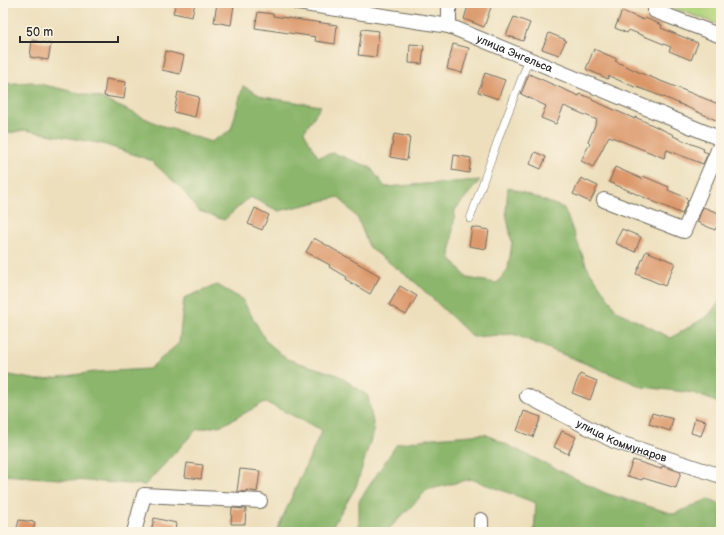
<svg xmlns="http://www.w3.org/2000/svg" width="724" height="535" font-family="'Balsamiq Sans',sans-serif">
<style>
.green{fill:#b1d47c;stroke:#6e8054}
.forest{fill:#8cb66c;stroke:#5c704c}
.building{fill:#db9769}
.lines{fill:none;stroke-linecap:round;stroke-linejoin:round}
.service-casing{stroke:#6f6a5e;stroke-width:8}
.minor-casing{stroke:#6f6a5e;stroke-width:16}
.service{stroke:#fff;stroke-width:7}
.minor{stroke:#fff;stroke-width:14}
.labels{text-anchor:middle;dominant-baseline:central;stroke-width:4;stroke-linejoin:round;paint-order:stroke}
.street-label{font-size:11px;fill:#2b2b2b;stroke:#fcf5e5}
</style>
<rect width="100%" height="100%" fill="#fcf5e5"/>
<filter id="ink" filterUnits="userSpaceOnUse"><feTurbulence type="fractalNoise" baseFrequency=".025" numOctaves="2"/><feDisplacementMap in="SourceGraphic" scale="8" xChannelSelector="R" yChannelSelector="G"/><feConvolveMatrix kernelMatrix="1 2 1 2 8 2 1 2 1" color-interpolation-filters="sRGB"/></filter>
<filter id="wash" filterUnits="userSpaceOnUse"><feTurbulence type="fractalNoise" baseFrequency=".012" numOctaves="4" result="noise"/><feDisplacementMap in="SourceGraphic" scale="16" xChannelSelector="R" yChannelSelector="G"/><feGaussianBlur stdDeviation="0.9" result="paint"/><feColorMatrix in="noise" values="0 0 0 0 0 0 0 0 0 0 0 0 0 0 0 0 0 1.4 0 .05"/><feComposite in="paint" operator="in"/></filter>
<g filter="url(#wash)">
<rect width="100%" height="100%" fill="#eddfbc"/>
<path class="green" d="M660,3h61v22z"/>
<path class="forest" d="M31,82l70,16 59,27 51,17 20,-12 12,-44 20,11 58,9 -17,26 14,25 15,-4 37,14 15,20 95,-7 -25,30 -5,47 17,21 30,5 11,-14 4,-26 -6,-31 2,-25 56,21 23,59 30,44 54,27 38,-23 12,-16v105l-27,-11 -51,-6 -130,-53 -40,3 -57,-54 -47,-36 -11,-28 -19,-22 -60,14 -29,-14 -26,23 -25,-9 -18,-23 -31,-28 -47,-16 -78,-14 -22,4v-50z
M217,285l25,14 24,42 21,18 51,16 30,21 6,33 -18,58 -27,45h-53l46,-102 -57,-28 -42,23 -27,5 -51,55 -142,-10v-101l36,6 55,-8 55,-3 30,-26 5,-45z
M485,434l120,59 69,21 34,-15 13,6v27h-187l2,-29 -65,-24 -44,11 -41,42h-27v-31l38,-57 36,-6z"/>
<g id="blocks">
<path class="building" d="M176,3h19l-3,14 -19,-4z
M217,3l17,2 -3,20 -17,-3z
M469,3h11l11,4 -7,20 -20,-8z
M622,11l22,9 1,-2 17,7 -1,3 37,15 -7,17 -22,-9 2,-4 -42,-17 -2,3 -12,-5z
M258,12l15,2v2l64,9 -2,19 -20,-3 1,-4 -61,-9z
M514,17l16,6 -7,18 -17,-6z
M362,29l17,2 -3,26 -18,-2z
M549,33l17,7 -7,15 -17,-6z
M32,40l19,4 -3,16 -18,-3z
M410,44l14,1 -2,19 -13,-1z
M453,44l16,4 -7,25 -15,-4z
M594,49l23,10 -2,2 28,13 78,31v8l-3,8 -47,-21 -34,-13v1l-28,-12 -1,3 -22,-10z
M166,51l18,5 -4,18 -18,-4z
M485,73l20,7 -7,19 -20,-7z
M529,74l50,22 1,-2 13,5 -1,1 43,19v-2l39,18 -1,1 31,13 -1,2 5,2 -5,11 -36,-14 -3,8 -55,-22 -16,31 -12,-6 9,-18 -2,-1 9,-22 -33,-14 -8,18 -15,-6 5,-12 -25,-12z
M106,79l20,3 -2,17 -20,-3z
M178,92l21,5 -4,20 -21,-5z
M394,134l16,3 -3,23 -17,-3z
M535,152l11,5 -5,12 -11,-5z
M454,155l17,3 -2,15 -17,-3z
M615,167l27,12 1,-3 26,11 -1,3 19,8 -1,1 2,1 -6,14 -73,-32z
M581,178l17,8 -8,16 -17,-8z
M703,207l18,7v14l-4,-2 -2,4 -18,-8z
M255,208l14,7 -7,15 -14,-6z
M472,227l17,3 -3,19 -17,-3z
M622,229l19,8 -6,15 -20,-9z
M314,238l66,38 -10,18 -25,-15 1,-2 -17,-10 1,-2 -24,-13z
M646,251l29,12 -10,23 -29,-12z
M400,286l17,10 -11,19 -17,-10z
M580,374l17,7 -7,19 -18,-7z
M524,411l17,6 -8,20 -16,-6z
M652,413l21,6 -3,12 -21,-7z
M695,418l11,3 -5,15 -10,-3z
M562,431l14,6 -8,17 -14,-7z
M633,460l28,9 1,-3 19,6 -5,16 -33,-10 -1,2 -15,-4z
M187,463l16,2 -2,14 -16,-2z
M240,469l20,2 -3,21 -11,-2v2l-9,-1z
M232,508l14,1 -1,15h-14z
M154,518l22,5 -1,9h-24z
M19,520l16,2 -2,10h-17z"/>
</g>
</g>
<g filter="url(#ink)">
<use href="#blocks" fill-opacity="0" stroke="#6f6a5e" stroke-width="1"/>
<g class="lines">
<defs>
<path id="service" d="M470,219l30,-85 29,-75"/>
<g id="minor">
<path id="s1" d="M298,3l151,23 272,113"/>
<path d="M655,11l66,25"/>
<path d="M449,26v-23"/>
<path d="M604,200l80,31 37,-88"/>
<path id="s2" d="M527,396l87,45 107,35"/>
<path d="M134,532l10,-37 116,6"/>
<path d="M481,532v-12"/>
</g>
</defs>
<use href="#service" class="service-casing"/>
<use href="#minor" class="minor-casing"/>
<use href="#service" class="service"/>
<use href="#minor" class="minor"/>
</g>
</g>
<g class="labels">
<g class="street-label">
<text stroke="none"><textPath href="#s1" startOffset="224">улица Энгельса</textPath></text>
<text stroke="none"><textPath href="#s2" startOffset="105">улица Коммунаров</textPath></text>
</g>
</g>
<rect width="724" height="535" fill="none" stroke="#fcf5e5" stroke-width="16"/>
<path d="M20 36v6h98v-6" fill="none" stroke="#2b2b2b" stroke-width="2"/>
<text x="26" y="36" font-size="12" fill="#2b2b2b" stroke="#fcf5e5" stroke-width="3" paint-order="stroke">50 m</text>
</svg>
